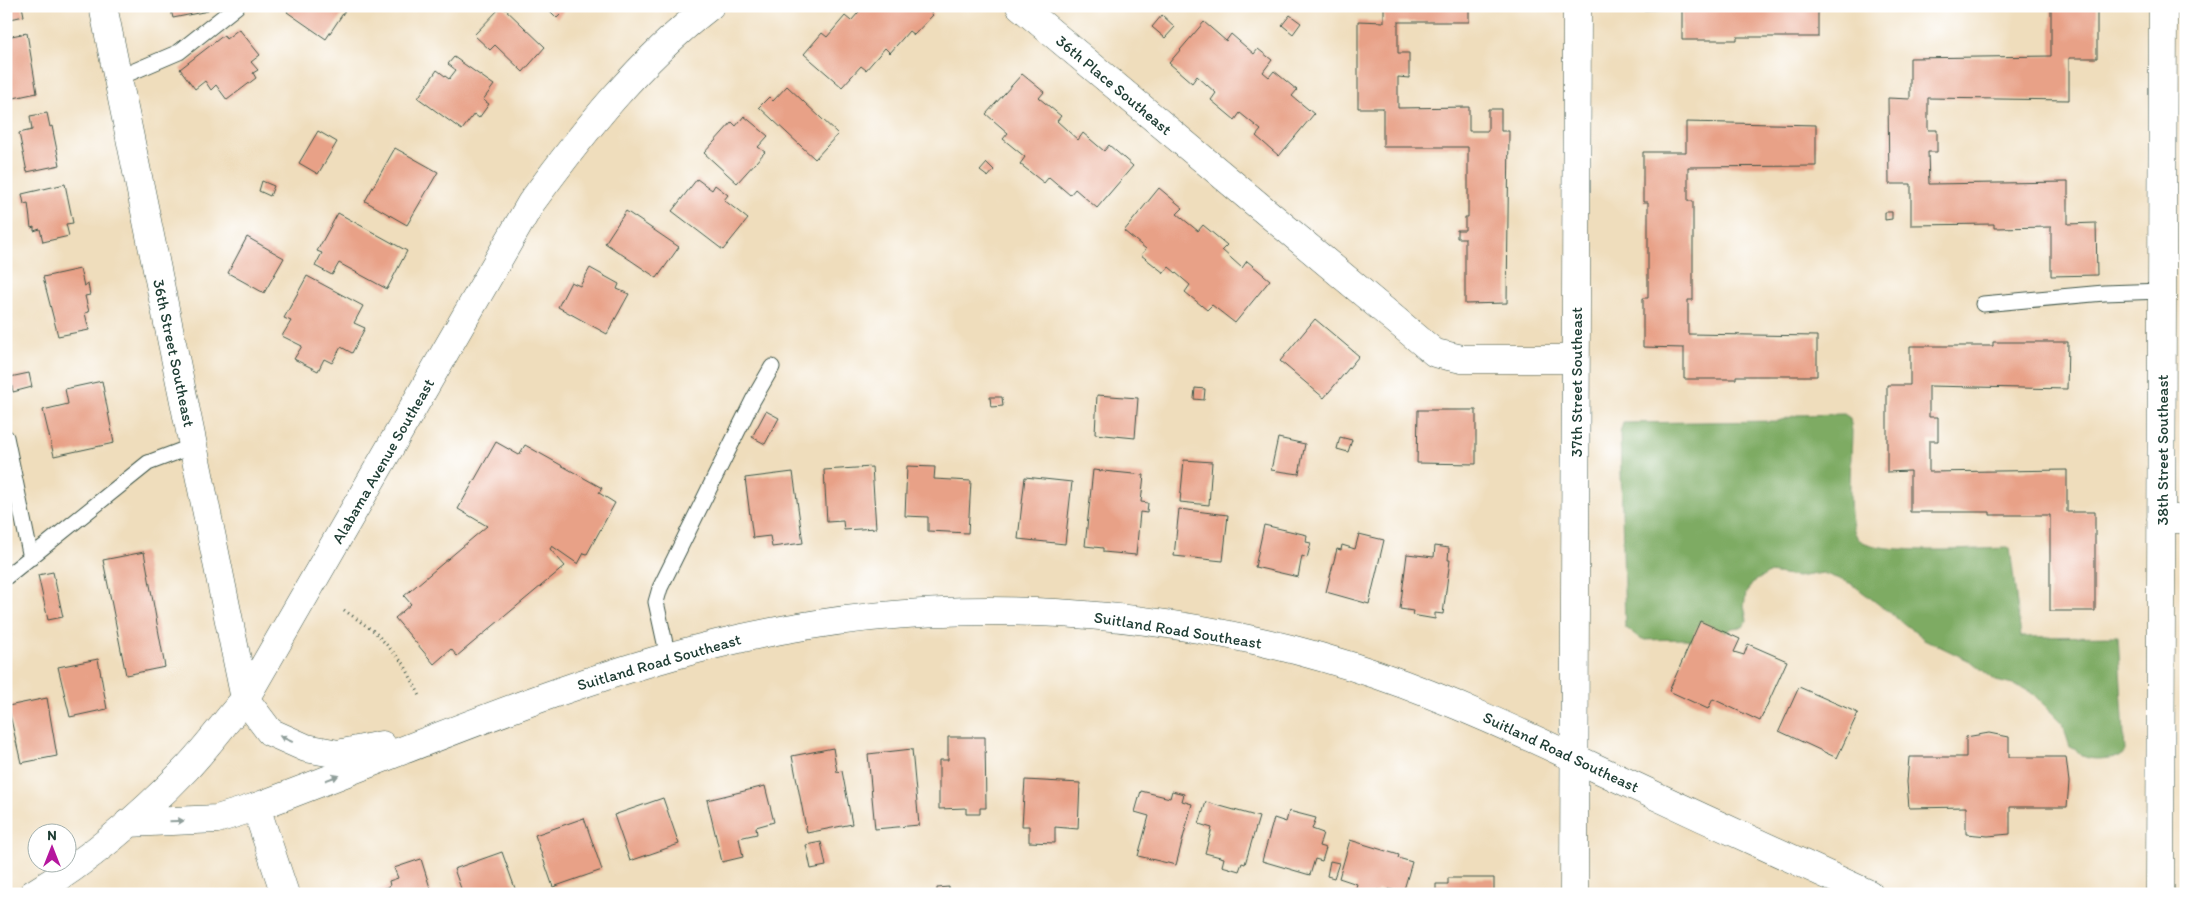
<svg xmlns="http://www.w3.org/2000/svg" width="2192" height="900" font-family="Itim,sans-serif">
<style>
.forest{fill:#7eab64;stroke:#4e744c}
.building{fill:#e8a187}
.lines{fill:none;stroke-linecap:round;stroke-linejoin:round}
.service-casing{stroke:#3e5548;stroke-width:17}
.minor-casing{stroke:#3e5548;stroke-width:29}
.secondary-casing{stroke:#3e5548;stroke-width:29}
.path{stroke:#3e5548;stroke-width:3;stroke-dasharray:1 4;stroke-linecap:butt}
.service{stroke:#fff;stroke-width:15}
.minor{stroke:#fff;stroke-width:28}
.secondary{stroke:#fff;stroke-width:28}
.oneway{fill:#8f9e9a}
.labels{text-anchor:middle;dominant-baseline:central;stroke-width:5;stroke-linejoin:round;paint-order:stroke}
.street-label{font-size:16px;fill:#1f3d34;stroke:#fff}
</style>
<rect width="100%" height="100%" fill="#fff"/>
<filter id="ink" filterUnits="userSpaceOnUse"><feTurbulence type="fractalNoise" baseFrequency=".02" numOctaves="2"/><feDisplacementMap in="SourceGraphic" scale="10" xChannelSelector="R" yChannelSelector="G"/><feConvolveMatrix kernelMatrix="1 2 1 2 8 2 1 2 1" color-interpolation-filters="sRGB"/></filter>
<filter id="wash" filterUnits="userSpaceOnUse"><feTurbulence type="fractalNoise" baseFrequency=".0096" numOctaves="4" result="noise"/><feDisplacementMap in="SourceGraphic" scale="20" xChannelSelector="R" yChannelSelector="G"/><feGaussianBlur stdDeviation="1.12" result="paint"/><feColorMatrix in="noise" values="0 0 0 0 0 0 0 0 0 0 0 0 0 0 0 0 0 1.4 0 .05"/><feComposite in="paint" operator="in"/></filter>
<g filter="url(#wash)">
<rect width="100%" height="100%" fill="#efddbc"/>
<path class="forest" d="M1844,414l6,4 2,13c0,25 -7,86 5,106 12,20 128,11 153,11l11,89 97,-1 7,115 -5,6c-17,1 -35,7 -45,-9l-5,-1 -8,-24 -29,-29 -12,-7 -25,-6 -24,-19 -48,-23 -72,-55 -29,-11 -26,4 -28,-4 -17,10 -6,10 -2,13 3,14 -4,7 -11,1 -20,15 -27,-4 -43,1 -17,-13 -5,-194 3,-10 155,-2 19,-6z"/>
<g id="blocks">
<path class="building" d="M6,6h16l2,10 -18,4z
M170,6h38v5l-35,7z
M291,6h57l-22,33 -39,-27z
M502,6l43,41 -22,25 -28,-27 -5,5 -16,-15z
M545,6h24l-12,12z
M864,6h59l10,9 -19,20 -5,-4 -19,22 -5,-5 -19,22 -5,-4 -19,21 -38,-33 18,-21 5,4 18,-21 6,5z
M1384,6h85v16h-71v31h11v25l-11,-1v31l71,-1v24h19v-22h13v22h8l-2,172 -42,1v-66h-8v-8h8v-13h3v-70h-85v-39h-25v-87l26,1z
M1644,6h174v31h-81v3h-55v-31l-38,1z
M2051,8h46v50h-28v42l-141,-2v32h9v22h-9l1,32 139,-2v42l28,-1 1,52 -46,1v-49l-57,1v-4l-83,1v-41h-22l-1,-86 22,1v-41l141,-2z
M1162,15l13,12 -10,11 -13,-11z
M1290,15l11,8 -8,11 -11,-9z
M1204,22l22,19 5,-7 23,20 4,-5 14,11 -9,12 6,5 5,-6 23,19 -5,6 22,18 -35,42 -23,-20 5,-6 -21,-17 -5,7 -24,-20 5,-7 -19,-17 -5,7 -23,-20z
M239,29l21,26 -9,7 7,8 -5,3 3,5 -29,22 -11,-15 -5,5 -6,-9 -10,8 -15,-20 44,-34 2,4z
M27,33l10,60 -28,6 -3,-12v-50z
M454,57l40,28 -11,15 6,4 -10,14 -5,-4 -12,16 -44,-32 19,-28 12,9 7,-9 -8,-6z
M1022,74l22,18 -5,6 22,18 -4,5 21,19 5,-7 21,18 5,-6 24,21 -36,42 -22,-19 -5,6 -21,-18 -5,6 -24,-19 5,-7 -22,-18 5,-6 -22,-19z
M787,86l51,48 -23,25 -56,-52 10,-10 4,4z
M47,113l3,14 2,-1 8,39 -33,7 -8,-39 13,-3 -2,-14z
M744,116l24,20 -10,11 7,5 -28,31 -33,-30 28,-31 4,4z
M1686,122l130,3v41l-128,1v34h5v99h-5v34l129,2v40h-81v3h-52v-31l-41,-1v-49h5v-96h-5v-50h43z
M318,131l19,11 -19,32 -19,-11z
M395,148l43,24 -31,53 -42,-24z
M987,163l7,7 -6,7 -8,-6z
M697,179l15,11 3,-5 13,10 -4,5 24,19 -25,31 -51,-39z
M262,181l12,5 -4,10 -11,-5z
M65,184l8,39 -7,1 3,12 -26,6 -3,-13 -6,2v-4l-3,1 -3,-25 -4,1 -2,-10z
M1159,188l24,20 -6,6 21,17 5,-6 24,20 -5,5 20,18 5,-7 23,19 -35,43 -23,-18 -5,5 -22,-18 5,-7 -21,-18 -5,6 -23,-18 5,-6 -22,-18z
M626,211l53,36 -22,31 -52,-35z
M1885,212h7v7l-7,1z
M338,213l69,38 -20,38 -48,-26 -7,12 -17,-9 7,-13 -5,-2z
M247,237l37,21 -20,35 -36,-20z
M590,268l29,16 -2,5 12,5 -22,40 -49,-27 13,-25 9,4z
M80,269l4,17 4,-2 2,11 -5,1 4,16 -4,1 4,17 -31,6 -15,-59z
M307,276l56,30 -9,17 11,5 -13,25 -11,-6 -9,16 -8,-4 -6,12 -24,-12 8,-13 -20,-10 9,-15 -7,-3z
M1315,319l44,37 -35,42 -44,-37z
M1993,342h75l-1,47 -138,-3v31h9v24h-9v31l138,-2v42h28v99h-45v-96h-60v-3h-80v-41l-23,1v-87h23v-39h83z
M29,373l3,14 -19,5 -3,-15z
M102,381l12,62 -60,13 -11,-46 25,-6 -3,-15z
M1195,388l10,1 -1,11 -10,-1z
M1097,395l41,3 -3,40 -40,-4z
M990,397h12l1,9 -12,1z
M1418,410h58v54l-59,-1z
M766,411l13,7 -14,26 -13,-7z
M1340,437l12,3 -4,12 -11,-3z
M1278,438l27,6 -6,30 -28,-4z
M496,442l23,13 6,-10 77,43 -3,5 16,10 -28,51 -3,-1 -6,11 -26,-18 -2,3 15,17 -108,90 -6,-7 -17,15 -39,-46 16,-14 -7,-8 83,-70 -29,-17z
M1184,460l28,2 -3,43 -29,-3z
M907,466l28,1 -1,12 37,2 -3,52 -40,-2v-14l-23,-1z
M872,467l4,61 -32,2 -1,-9 -16,1 -3,-52z
M1093,470l51,5 -3,27 7,1 -1,10 -7,-1 -4,43 -33,-3v-4l-18,-2z
M793,472l10,71 -31,4 -2,-11 -17,2 -8,-60z
M1025,477l47,5 -7,62 -47,-5z
M1179,509l49,6 -5,46 -49,-5z
M1264,525l43,10 -1,7 5,1 -4,15 -5,-2 -4,21 -43,-10z
M1359,534l25,6 -15,64 -43,-12 11,-43 4,1 1,-5 13,4z
M1435,546l14,2 -1,12h2l-7,54 -8,-1v6l-23,-4 1,-4 -13,-2 7,-55 27,3z
M144,552l21,115 -39,8 -23,-115z
M53,572l10,45 -15,3 -10,-45z
M1700,621l40,18 -6,13 10,3 4,-11 39,17 -27,60 -47,-22 -5,10 -39,-18z
M98,659l9,50 -37,8 -12,-50z
M1799,687l59,26 -21,45 -58,-27z
M47,698l10,58 -36,7 -13,-57z
M1989,733l20,4v20h57l3,25 -2,25h-57v27l-22,2 -22,-2v-27l-57,1 -2,-26 2,-25h57v-20z
M948,737h37l1,71h-6v6h-14v-6l-27,1v-49h9z
M833,748l4,24 5,-1 10,53 -45,9 -15,-77z
M912,749l7,76 -44,4 -7,-75z
M1025,780l55,3 -2,46 -23,-2v16l-26,-1v-16h-7z
M765,786l9,36 -18,5 1,7 -18,4 4,19 -21,5 -15,-62z
M1141,791l29,7 2,-7 12,3 -2,7 10,3 -16,61 -38,-9 11,-40 -14,-4z
M663,798l16,46 -49,17 -16,-46z
M1206,802l53,15 -14,47 -3,-1 -3,8 -17,-5 2,-8 -19,-5 7,-25 -13,-4z
M1289,811l27,7 -4,11 11,4 -4,13 7,2 -4,13 -7,-2 -5,16 -48,-14 12,-43 12,4z
M584,818l18,52 -49,17 -18,-52z
M1350,840l49,15 -1,3 14,4 -9,31 -14,-4 -1,3 -10,-2 -2,4h-22l3,-10 -18,-6z
M821,842l5,24 -15,3 -5,-24z
M502,852l15,42h-54l-9,-25z
M421,859l11,35h-65l23,-8 -1,-5 9,-3 -4,-10z
M1330,861l9,2 -5,15 -7,-2z
M1448,878h46v16h-58v-10h12z
M949,887l1,7h-13v-6z"/>
</g>
</g>
<g filter="url(#ink)">
<use href="#blocks" fill-opacity="0" stroke="#3e5548" stroke-width="1"/>
<g class="lines">
<defs>
<path id="service" d="M118,78l61,-26 58,-46
M1983,304l121,-11 59,-2
M6,437l25,121
M6,577l142,-114 45,-17
M668,657l-12,-55 4,-14 93,-188 19,-33"/>
<path id="minor" d="M103,6l142,693
M1020,6l415,347 27,6h113
M2161,519h25
M256,807l29,87
M1574,894l3,-888
M2160,894l3,-888"/>
<path id="secondary" d="M245,699l25,33 36,16 32,6 44,-9
M128,823l89,-4 39,-12c159,-59 316,-130 482,-168 210,-48 437,-33 640,36 81,28 158,65 235,101 85,40 171,79 256,118
M33,894c56,-34 108,-78 153,-125 21,-22 39,-47 59,-70l286,-496c52,-71 108,-142 179,-197"/>
</defs>
<use href="#service" class="service-casing"/>
<use href="#minor" class="minor-casing"/>
<use href="#secondary" class="secondary-casing"/>
<path class="path" d="M344,610l31,22 29,32 16,32"/>
<use href="#service" class="service"/>
<use href="#minor" class="minor"/>
<use href="#secondary" class="secondary"/>
</g>
<defs><path id="oneway-solid" d="M-6-.8H1V-3.2L6.5 0L1 3.2V.8H-6Z" transform="scale(1.25)"/></defs>
<g class="oneway">
<use href="#oneway-solid" transform="translate(286 739) rotate(-155)"/>
<use href="#oneway-solid" transform="translate(332 778) rotate(-21)"/>
<use href="#oneway-solid" transform="translate(177 821) rotate(-2)"/>
</g>
</g>
<g class="labels">
<g class="street-label">
<text transform="translate(1114 85) rotate(40)">36th Place Southeast</text>
<text transform="translate(174 353) rotate(78)">36th Street Southeast</text>
<text transform="translate(1576 382) rotate(-90)">37th Street Southeast</text>
<text transform="translate(2162 450) rotate(-90)">38th Street Southeast</text>
<text transform="translate(383 461) rotate(-60)">Alabama Avenue Southeast</text>
<text transform="translate(1178 630) rotate(9)">Suitland Road Southeast</text>
<text transform="translate(659 662) rotate(-16)">Suitland Road Southeast</text>
<text transform="translate(1561 752) rotate(25)">Suitland Road Southeast</text>
</g>
</g>
<rect width="2192" height="900" fill="none" stroke="#fff" stroke-width="25"/>
<g transform="translate(52 848)"><circle r="24" fill="#ffffff" stroke="#a5b1ae"/>
<path d="M0-4L9 19L0 12L-9 19Z" fill="#b5179e"/>
<text y="-8" font-size="14" font-weight="bold" text-anchor="middle" fill="#1f3d34">N</text>
</g>
</svg>
